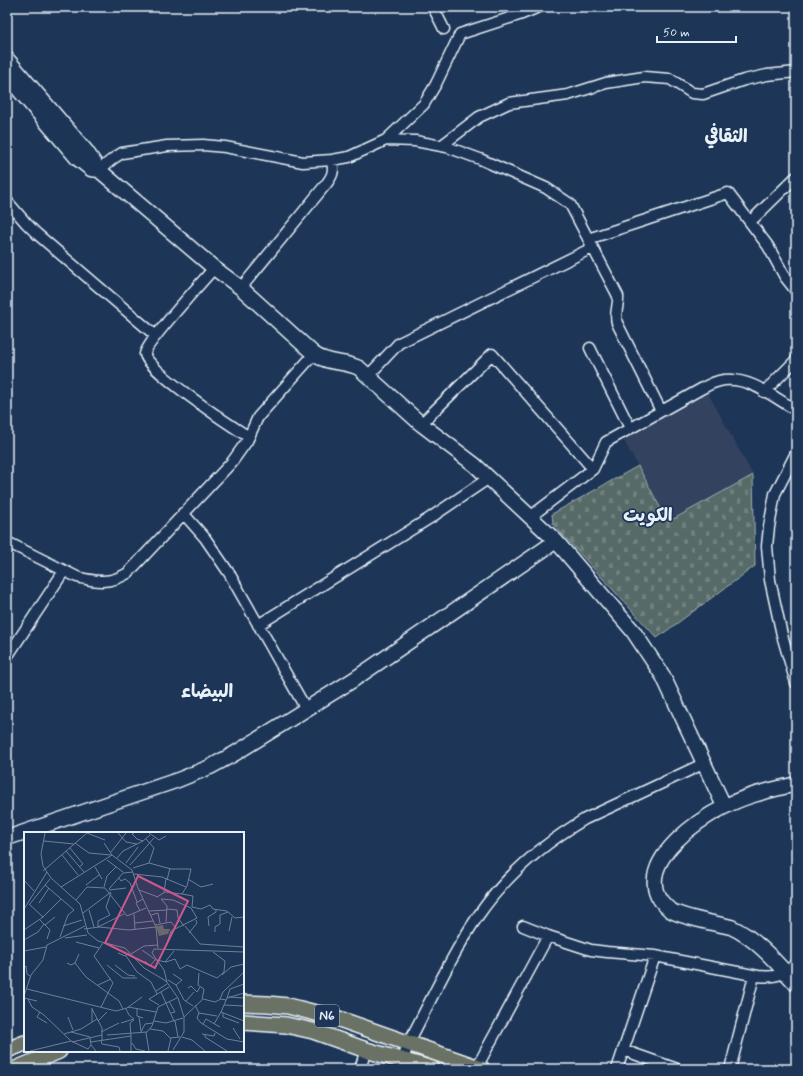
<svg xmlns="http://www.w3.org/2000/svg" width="803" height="1076" font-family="Mynerve,'Playpen Sans Arabic',sans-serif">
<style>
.built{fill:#32425f}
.cemetery{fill:url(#cemetery-stones);stroke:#a0aeb0}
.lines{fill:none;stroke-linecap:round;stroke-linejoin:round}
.street-casing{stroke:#e8f1f8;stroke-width:13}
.secondary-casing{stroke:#e8f1f8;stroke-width:17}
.primary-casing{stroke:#e8f1f8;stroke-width:18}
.street{stroke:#1d3557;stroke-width:10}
.secondary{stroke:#1d3557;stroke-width:14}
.primary{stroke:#6b7165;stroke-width:15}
.labels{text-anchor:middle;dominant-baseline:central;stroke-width:3.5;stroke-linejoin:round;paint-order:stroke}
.shield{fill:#1d3557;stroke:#abb9c8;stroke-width:1}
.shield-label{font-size:13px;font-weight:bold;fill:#e8f1f8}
.district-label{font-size:18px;font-weight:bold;fill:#e8f1f8;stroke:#1d3557}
.inset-road{fill:none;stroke:#6e8097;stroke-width:1}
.view{fill:#cd598a;fill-opacity:0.15;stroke:#cd598a;stroke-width:2}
.inset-edge{fill:none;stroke:#e8f1f8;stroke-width:2}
</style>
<defs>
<pattern id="cemetery-stones" width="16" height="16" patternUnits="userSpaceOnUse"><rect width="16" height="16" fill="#576b67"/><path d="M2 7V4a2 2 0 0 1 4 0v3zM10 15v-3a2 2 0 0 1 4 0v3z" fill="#6f817e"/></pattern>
</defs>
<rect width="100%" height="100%" fill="#1d3557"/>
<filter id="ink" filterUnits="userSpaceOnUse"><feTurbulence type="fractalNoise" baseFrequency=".025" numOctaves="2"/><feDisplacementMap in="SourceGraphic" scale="8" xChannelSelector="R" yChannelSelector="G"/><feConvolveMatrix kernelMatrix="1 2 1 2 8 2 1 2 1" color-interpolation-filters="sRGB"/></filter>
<g filter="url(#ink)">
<path class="built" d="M708,393l45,82 -85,47 -45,-83z"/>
<path class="cemetery" d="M638,466l30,56 85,-47 2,91 -98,72 -104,-114 -1,-10z"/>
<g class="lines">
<defs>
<path id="street" d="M433,7l11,22
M386,140l29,1 32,6 33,12 66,29 24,16 48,92c1,10 -4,18 -1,27l44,88
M441,146l38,-29 30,-14 59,-8 38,-12 38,-6 26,2 22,14 11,1 41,-14 23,-5 29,-3
M99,170l15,-12 8,-5 45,-7 36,-1 22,2 78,15 29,-2 17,-3 37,-17 38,-36 12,-20 24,-50 62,-20 17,-7
M7,201l19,22 11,11 119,102
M750,222l46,-45
M588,239l140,-46 40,53 17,31 11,14
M214,268c-10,12 -69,76 -69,86 -1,14 88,73 104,83
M241,288l86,-105c6,-8 7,-12 5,-23
M590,348l40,80
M368,376l31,-33 193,-95
M764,392l32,-32
M421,424l71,-70 101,115
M796,453l-21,41 -6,33 -2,19 3,34 12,55 14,48
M183,513l22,25 24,35 77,136
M530,517l63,-48 13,-27 95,-53c7,-4 15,-8 23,-9 26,-3 51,18 72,30
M7,542l70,35c19,5 33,7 51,-4l104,-111 15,-21 11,-24 56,-63
M258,625l172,-107 59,-40
M7,657l57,-86
M523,926l25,10 43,14 16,2 48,4 103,20c18,2 24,-1 38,-12
M623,1050l54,19
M403,1060l5,-16c22,-42 44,-90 70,-128 28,-41 65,-72 107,-97l120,-56
M477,1067l71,-131
M360,1069l6,-19
M617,1069l38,-113
M730,1069l24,-93"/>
<path id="secondary" d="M7,59l79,92 13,19 115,98 27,20 73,66c13,10 31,7 45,14l62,56 54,41 81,76 77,90 30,45 61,130
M7,76l70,82 14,11 8,1
M796,784c-24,6 -50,11 -72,23 -26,13 -78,49 -68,84 2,7 8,14 14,19 11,7 47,14 61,17 25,11 47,37 65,57
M7,838l171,-58 32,-13 24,-13 119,-74 203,-139"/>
<path id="primary" d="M243,1003l25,1 20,2 48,12 146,51
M243,1022l43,3 27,6 53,19 66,19
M7,1050l18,-7
M16,1069l43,-18"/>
</defs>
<use href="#street" class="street-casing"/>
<use href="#secondary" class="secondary-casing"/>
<use href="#primary" class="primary-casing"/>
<use href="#street" class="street"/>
<use href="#secondary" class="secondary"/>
<use href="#primary" class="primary"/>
</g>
</g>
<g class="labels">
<rect class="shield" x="315" y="1005" width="24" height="22" rx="3"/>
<g class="shield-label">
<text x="327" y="1016">N6</text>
</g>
<g class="district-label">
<text x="726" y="137">الثقافي</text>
<text x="648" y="516">الكويت</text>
<text x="207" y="692">البيضاء</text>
</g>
</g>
<g transform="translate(24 832)">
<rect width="220" height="220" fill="#1d3557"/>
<path d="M139,93l1,4h6l-2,5 -9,2 -3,-10z" fill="#576b67"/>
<path class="inset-road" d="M21,1l-4,21 2,12 8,12 29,26 8,29 10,8 27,7 19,20 22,13 12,17 6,19v15l-11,18M94,1l8,9 11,2M110,1l-2,1 5,5 6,2M125,1l10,7 7,-4M122,7l8,9 -5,15M20,9l30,3M51,11l14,10 22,2M80,11l8,12 20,15 6,18 18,39 2,21M46,16l13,16 -4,3M42,19l18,21M87,20l15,-19M38,23l16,20M93,26l6,-7 20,-10 7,-6M83,28l16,12M102,31l12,-16M106,33l24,-27M71,35l7,12M109,36l16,-5 22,6h20l-4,17 -5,8 -17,-2 -8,5M19,39l44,-38 18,7M110,42l28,3 24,10M95,46l2,3 4,-2 5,4 7,19M164,47l13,8 12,-3M0,48l10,11M143,48l3,-12M21,53l29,25 -6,5 -8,22M62,53l13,-10M37,55l51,-32M80,55l3,-11 9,-9M85,57l14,-16 10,-1M85,58l17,-2M115,58l19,7M140,60l2,-13M87,61l-5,14 4,8 -12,6v6l26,-13M158,62l11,2 -1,11M137,67l12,1 18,8 6,10 -26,13 -6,18M137,67l6,7 -1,16M52,68l11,-13 18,1 22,28 19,-8M15,71l10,-15M5,73l21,-26M168,75l9,2 9,-4 3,4 14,2 8,7 9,-1M0,77l23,-37M143,77l10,1 1,8 6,8M65,78l5,17M116,79l-4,-8 7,-4M125,79l18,-1M59,81l28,-21M110,82l1,16M127,83l7,-2 2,10M18,86l19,-19M16,88l10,10 -3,9M111,91l18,-2M21,93l10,-8M131,93l16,-3 5,6M39,94l19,-6M161,94l15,18 44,3M185,94l-1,-9 8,-5v-3M60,97l15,-2 30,3 27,-3M0,98l19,-13 -14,-13M205,99l3,-14M191,100v-5l5,-3v-9l8,-3M165,101l8,-10 -1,-3M41,106l22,-3M0,108l14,-8 6,-8M52,110l23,6M118,118l14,10 10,2 9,-3 5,10 7,-4 30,13 7,-6 1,-11 -12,-9M0,119l22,-4M94,121l7,3 4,-3M107,122l13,-8 14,-1M102,124l11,16 14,10 6,12M121,129l5,5 5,-6M141,130l9,-11M43,131l4,2 4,-2 4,-9M51,131l11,14 33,24 4,8M83,133l16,13h14M91,133l13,10 7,1M0,136l2,-2 1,8 3,2M149,142l9,6 -6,5M198,143l9,-8 13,-3M144,148l8,5 8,15 9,6M143,150l-3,-12 -12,-17 2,-4 90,3M74,153l13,-6M164,156l3,-2 6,6 3,-5M3,157l89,22 11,-3 15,-11M132,159l11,-7M137,160l13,29M0,164l7,-21 12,-15 4,-15 38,-19M205,165l15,1M0,166l13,3M203,166l3,-9 14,-5M4,167l4,8 12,8 27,26 17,8 3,-4M179,167l12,3 6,-3 5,1M196,167l3,-7 21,-20M145,169l6,11 -4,1M162,169l8,-9M135,173l-10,-6 20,-12M171,173l4,8 -2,5 4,5 26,16 17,3M200,173l20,1M77,175l12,-24 -19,-27 9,-13M104,175l28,5M68,176v14M68,177l10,19v12M113,177v7l6,2M16,180l-3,5 10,6M197,180l6,-14 17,-5M175,181l18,3M199,181v4l16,6M44,185l5,13M115,185l2,14M160,185l18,-17 2,-11 -6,-4 1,-12M74,189l9,-9M130,189l12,2 17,-5M151,189l3,16M97,191l13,-4 -5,-4 -3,-6M179,192l3,-5 14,8M190,192l7,-12 23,9M209,196l7,11M126,197l13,2 7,7 10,-1M47,200l19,5M77,200l18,-9M117,200l4,-8 8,-1M40,202l17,-5 16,-10M178,202l12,2 1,-3M83,203l40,-3M181,203v2l22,14M158,205l10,3 13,11M66,206l1,7 5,6M77,209l1,3 17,3 1,4M48,210l30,-7M67,210l40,-6 -1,-13 4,-3M108,211l4,6 9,2M6,219l41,-10M107,219v-15M125,219l-3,-18 6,-7 6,-19 19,-9M144,219l3,-13"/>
<path class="view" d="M114,44l50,25 -33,67 -50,-25z"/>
<rect width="220" height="220" class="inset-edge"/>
</g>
<rect width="803" height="1076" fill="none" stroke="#1d3557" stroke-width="24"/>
<rect x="12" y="12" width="779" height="1052" fill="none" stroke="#e8f1f8" stroke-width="1.5" filter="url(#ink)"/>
<path d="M657 36v6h79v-6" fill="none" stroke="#e8f1f8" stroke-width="2"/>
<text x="663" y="36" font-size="12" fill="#e8f1f8" stroke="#1d3557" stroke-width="3" paint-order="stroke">50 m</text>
</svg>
